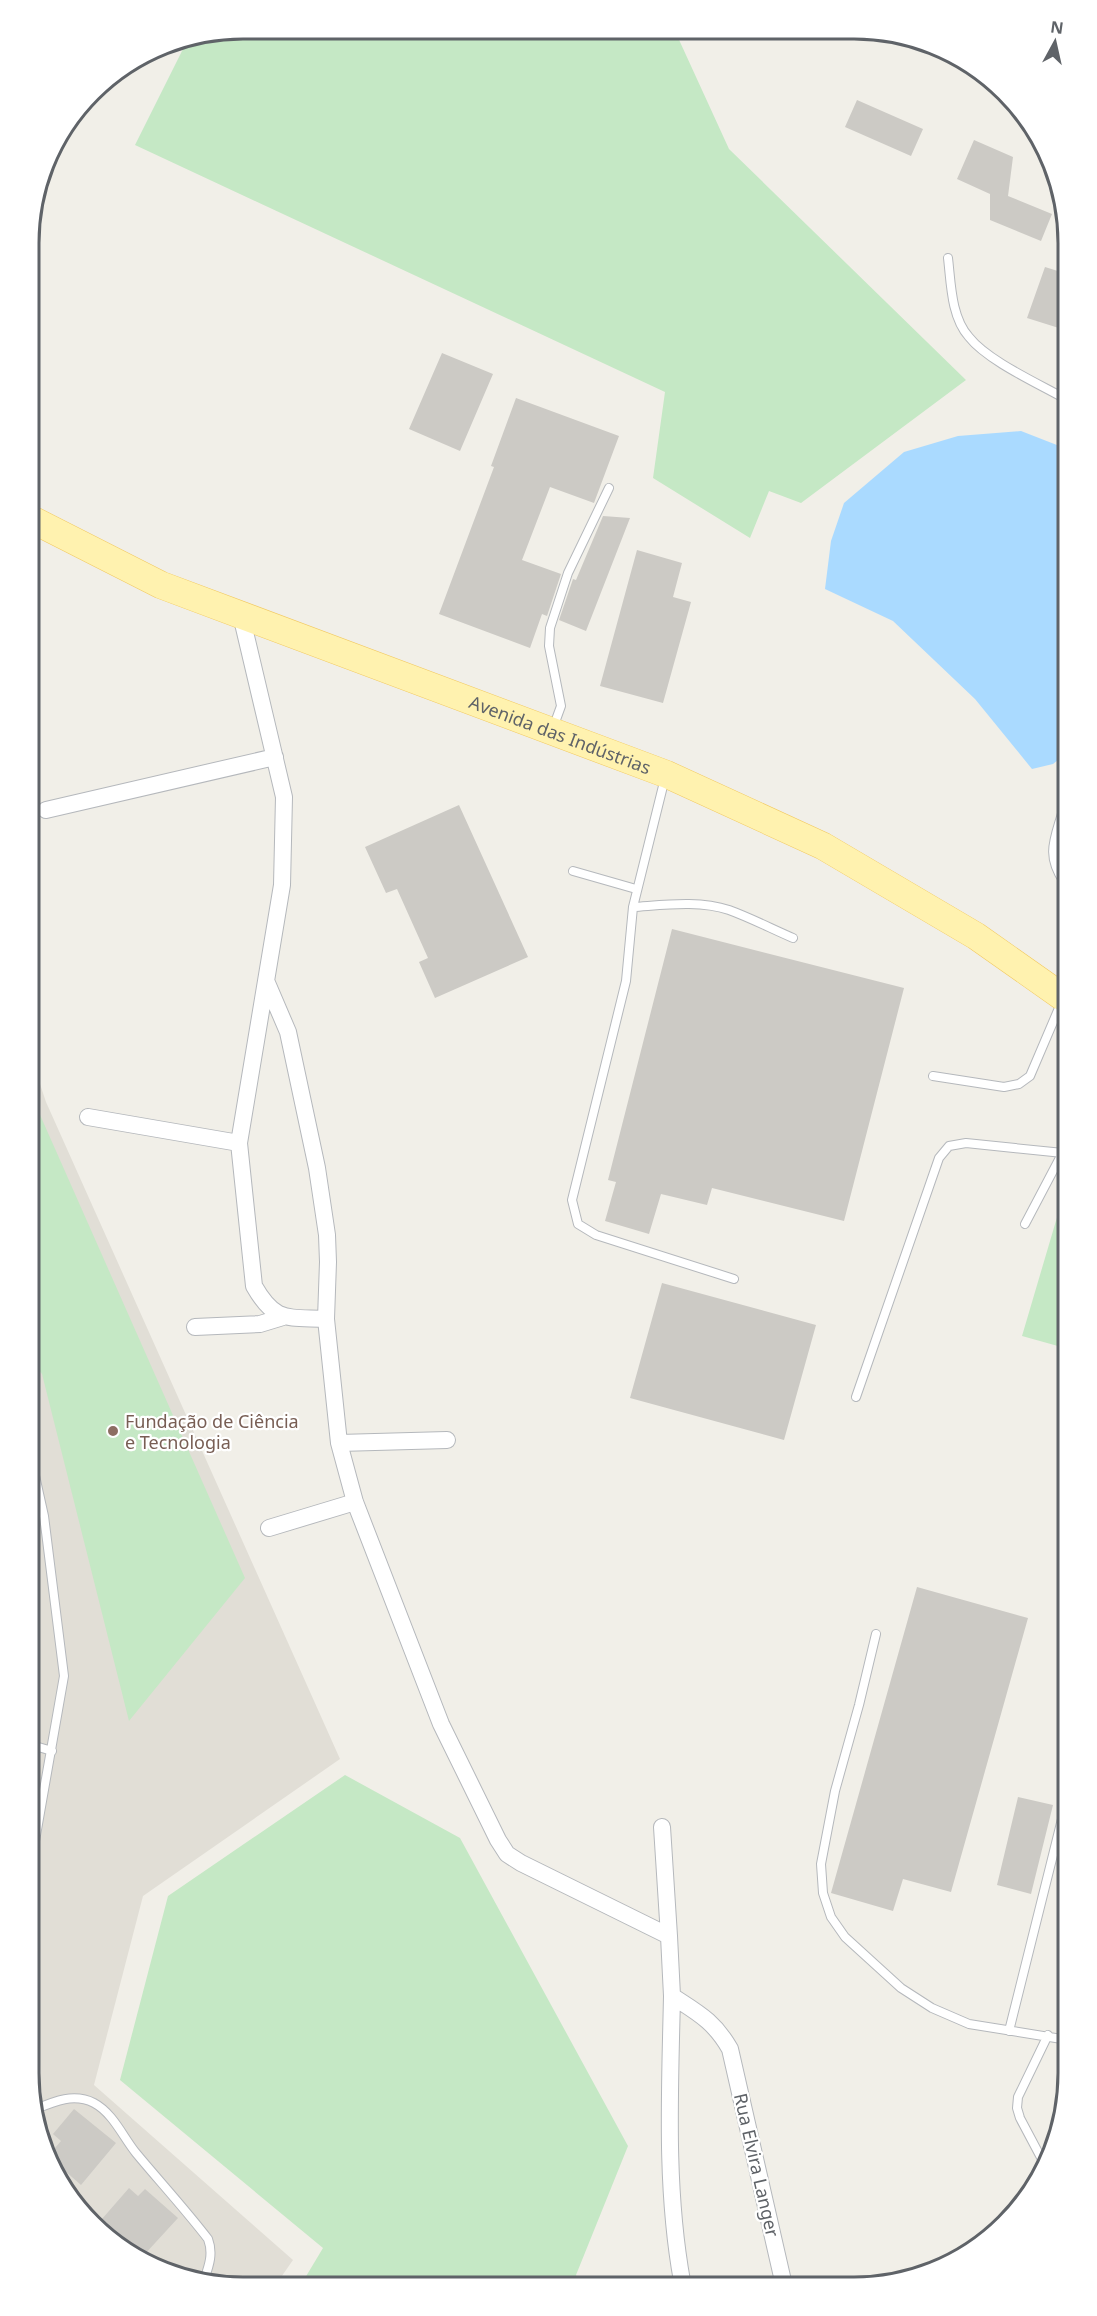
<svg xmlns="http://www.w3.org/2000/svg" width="1097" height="2316" font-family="'Noto Sans',sans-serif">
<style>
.education{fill:#e1ded6}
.green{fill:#c5e8c5}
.water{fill:#aadaff}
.building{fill:#cccac5}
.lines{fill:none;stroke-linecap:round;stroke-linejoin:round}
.lane-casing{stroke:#b5b8bc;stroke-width:10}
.street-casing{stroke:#b5b8bc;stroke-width:18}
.primary-casing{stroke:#f2c960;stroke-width:28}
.lane{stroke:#fff;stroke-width:8}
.street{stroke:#fff;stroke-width:16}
.primary{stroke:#fff2af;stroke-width:27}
.education-dot{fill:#8d6e63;stroke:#fff;stroke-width:2}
.labels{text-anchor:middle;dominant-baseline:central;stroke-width:4.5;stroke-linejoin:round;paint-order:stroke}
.street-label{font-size:18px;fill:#5f6368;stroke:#fff}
.education-label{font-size:18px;fill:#785e54;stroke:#fff;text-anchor:start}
.rim{fill:none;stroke:#5f6368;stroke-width:3}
</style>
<rect width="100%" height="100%" fill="#f1efe8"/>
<path class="education" d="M33,1063l13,39 294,657 -197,137 -49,189 199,175 -16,23h-76l-100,-49 -37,-42 -28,-63z"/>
<path class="green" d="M243,29l432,2 54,118 237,231 -165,123 -32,-12 -19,47 -97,-60 12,-86 -530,-247 53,-106z
M33,1099l212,479 -116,143 -87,-347 -8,-10z
M1063,1197h2v151l-43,-12z
M345,1775l115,63 168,308 -52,129 3,7 -277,1 21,-35 -203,-168 48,-184z"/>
<path class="water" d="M1021,431l41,16 1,309 -10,8 -21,5 -57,-70 -82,-78 -68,-32 6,-48 13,-38 60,-51 54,-16z"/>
<path class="building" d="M857,100l66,29 -12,27 -66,-29z
M974,140l39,17 -5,39 44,18 -11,27 -51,-21v-26l-33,-15z
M1045,267l16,5 1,57 -35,-11z
M442,353l51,21 -33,77 -51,-22z
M516,398l103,38 -25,67 -44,-16 -28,73 39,14 -14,42 -5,-2 -12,34 -91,-34 55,-147 -3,-1z
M603,516l27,2 -44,113 -27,-11 14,-41 3,1z
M637,550l45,13 -9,34 18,5 -28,101 -63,-17z
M459,805l69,152 -93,41 -16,-36 9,-4 -31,-69 -11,4 -21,-46z
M672,929l232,59 -60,233 -132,-33 -5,17 -46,-11 -12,40 -44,-13 11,-39 -8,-2z
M662,1283l154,42 -32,115 -154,-42z
M917,1587l111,31 -77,274 -48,-13 -10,32 -62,-18z
M1018,1797l35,8 -22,89 -34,-9z
M74,2109l42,34 -35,42 -33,-29 13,-15 -8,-7z
M129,2188l9,8 7,-7 33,29 -34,37 -43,-21 -6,-7z"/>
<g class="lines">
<defs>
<path id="lane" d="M948,258c3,25 3,59 21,79 18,23 66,45 93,60
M553,728l8,-22 -12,-60 1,-18 18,-55 41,-85
M665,778l-32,129 -7,74 -54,219 6,24 18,11 138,44
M1063,810c-8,29 -18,44 1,72
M573,871l63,18
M633,907c31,-2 66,-7 96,3 22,8 43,19 64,28
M933,1076l71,11 15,-3 11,-8 32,-75
M1025,1224l39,-74
M856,1397l83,-239 10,-12 17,-3 97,10
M34,1471l10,45 20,160 -29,165
M876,1634l-17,71 -24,86 -14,73 2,29 8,24 14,20 56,51 31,20 37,16 99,16
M35,1746l17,5
M1009,2031l58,-232
M36,2109c19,-8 38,-16 58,-6 19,10 29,34 42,50 24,29 49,56 72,86 6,16 0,29 -5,44
M1046,2167l-26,-49 -3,-10 1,-11 30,-62"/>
<path id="street" d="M241,615l43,182 -2,88 -43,258 15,143c21,37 33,31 72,33l13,124 16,59 86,222 57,116 9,14 14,9 148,73 3,60c26,17 42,25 58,53l53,232
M46,810l229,-53
M267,983l21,49 29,136 10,67 1,27 -2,57
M88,1117l151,26
M195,1327l65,-3 23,-7
M339,1443l108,-3
M269,1528l86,-26
M662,1827l7,109
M672,1996c-2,95 -7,191 10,285"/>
<g id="primary">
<path id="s1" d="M31,519l130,66 505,189 157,72 153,90 88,62"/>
</g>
</defs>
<use href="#lane" class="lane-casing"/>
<use href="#street" class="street-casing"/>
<use href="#primary" class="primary-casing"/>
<use href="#lane" class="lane"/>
<use href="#street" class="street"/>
<use href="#primary" class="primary"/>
</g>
<circle class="education-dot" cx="113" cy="1431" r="6"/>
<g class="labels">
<g class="street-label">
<text stroke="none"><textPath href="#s1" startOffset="572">Avenida das Indústrias</textPath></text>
<text transform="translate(757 2165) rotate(77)">Rua Elvira Langer</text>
</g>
<g class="education-label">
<text x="125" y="1421">Fundação de Ciência<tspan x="125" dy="21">e Tecnologia</tspan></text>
</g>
</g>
<path d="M0 0H1097V2316H0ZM243 39H854A204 204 0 0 1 1058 243V2073A204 204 0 0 1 854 2277H243A204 204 0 0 1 39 2073V243A204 204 0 0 1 243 39Z" fill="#fff" fill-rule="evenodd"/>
<path class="rim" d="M243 39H854A204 204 0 0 1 1058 243V2073A204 204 0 0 1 854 2277H243A204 204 0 0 1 39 2073V243A204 204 0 0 1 243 39Z"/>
<g transform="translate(1055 42) rotate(8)" stroke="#ffffff" stroke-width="4.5" paint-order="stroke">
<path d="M0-4.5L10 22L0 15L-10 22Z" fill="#5f6368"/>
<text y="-9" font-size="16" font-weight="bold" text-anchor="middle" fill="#5f6368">N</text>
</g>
</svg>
